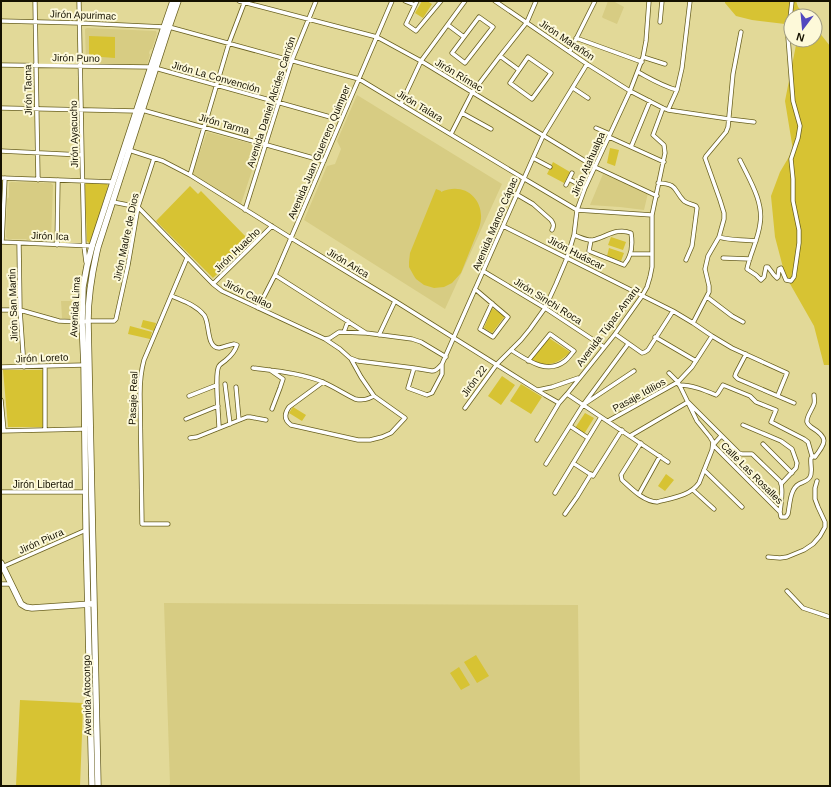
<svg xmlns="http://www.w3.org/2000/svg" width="831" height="787" font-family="Helvetica,sans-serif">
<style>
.built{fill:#d7cc83}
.green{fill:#d7c333}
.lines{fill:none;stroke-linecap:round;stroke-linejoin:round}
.street-casing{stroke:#696020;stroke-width:5}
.secondary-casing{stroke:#696020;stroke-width:7}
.street{stroke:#fff;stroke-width:3.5}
.secondary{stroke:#fff;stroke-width:5.5}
.labels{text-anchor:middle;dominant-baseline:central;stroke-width:4;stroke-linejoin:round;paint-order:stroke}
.street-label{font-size:10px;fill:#151100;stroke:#fdf9d9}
</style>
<rect width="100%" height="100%" fill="#e2d998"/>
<path class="built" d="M608,1h5l11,6 -7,17 -14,-6 -1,-1z
M87,28l69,3 1,2 -5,16 -2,1 -1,3 1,2 -3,10 -1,1 -59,-2 -1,-2 -1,-33z
M357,95l145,89 -57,125 -141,-89 23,-54 8,-2 6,-15 -4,-8z
M207,132l53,14 -19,58 -49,-30z
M603,174l45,19 -4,17 -24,-3 -30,-2z
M11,182l40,1 2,2 -2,54 -1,1h-23l-1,-1h-18l-2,-2 1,-38 2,-2v-14z
M61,301h17v17l-2,2 -14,-2z
M164,603l414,2 2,181h-412l2,-2z"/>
<path class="green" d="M422,1h5l5,3 -9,14 -8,-5z
M725,1h71l2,6 8,9h-15v16l-6,-8 -33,-4 -16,-4 -11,-13z
M815,27l15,19v319h-6l-10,-39 -29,-51 -10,-38 -4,-41 9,-24 13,-22 -8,-49 12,-61h18z
M89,36l26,1v21l-26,-2z
M610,148l9,2 -4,16 -8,-3z
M553,162l17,10 -6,11 -17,-9z
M86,183l21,1 1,2 -17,56 -2,1 -2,-2 -2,-56z
M190,186l8,8 3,-3 50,51 -38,36 -57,-57z
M436,189l5,2v1c25,-12 47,10 38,36l-18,45 -9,10 -8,4 -10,1 -10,-3 -8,-6 -2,-3 -5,-9v-5l1,-9z
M611,237l15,5 -3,8 -15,-5z
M609,248l15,5 -3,8 -14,-5z
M492,308l13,8 -13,17 -8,-5z
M143,320l13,3 -2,8 -13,-4z
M130,326l22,6 -2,7 -22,-5z
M549,338l21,14c-11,12 -26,17 -40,7z
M3,370h42l-2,57h-35z
M502,376l13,9 -14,20 -13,-9z
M521,384l21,13 -11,17 -21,-13z
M293,407l13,8 -4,6 -13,-8z
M585,413l9,5 -10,16 -9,-6z
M666,474l8,6 -9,11 -7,-5z
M476,655l13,21 -12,7 -13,-21z
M459,667l11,18 -9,5 -11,-17z
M20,700l63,3 -1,32 -2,51h-64z"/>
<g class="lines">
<defs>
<path id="street" d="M35,1l3,179
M79,1l3,154 2,91 2,16
M239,1l138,36 44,24 174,106 62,29
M405,1l10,4
M417,1l-11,23 10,7 25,-30
M495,1l92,63 43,27 33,17 5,2 61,9 25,3
M479,17l14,10 -28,36 -13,-10z
M1,21l79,2 84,4
M660,22l2,-21
M448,25l16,12
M169,27l190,52 164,99 54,32 75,5
M576,38l66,24
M570,51l25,-50
M500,56l19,14
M528,57l23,16 -19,26 -22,-16z
M643,57l22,7
M1,65l149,2
M155,68l186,52
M638,72c13,7 24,14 39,18
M573,88l15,10
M401,104l20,-43 44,-60
M1,108l135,3
M142,110l182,51
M668,110l9,-20 5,-22 8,-67
M462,113l29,16
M596,128l14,6
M451,134l21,-41 28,-37 27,-34 9,-21
M609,137l55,25
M631,147l19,-46
M129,150l34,11 27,14 101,63 104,63 150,94 14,8
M1,151l81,4
M533,158l17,9
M740,160c9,19 24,42 20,64 -2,16 -10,30 -13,45l9,6 5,5 3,-3 2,-10h2l6,8 3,3 1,-1 1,-8 2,-1 5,12 5,1 3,-4 5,-34v-13l-6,-29v-22l-2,-20 7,-21 2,-12 -7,-25 -5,-64 4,-36
M190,175l39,-132 16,-42
M1,178l112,4
M569,179l16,9
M658,183c21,1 15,7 26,18 4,3 8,3 12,5l1,2 -5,38 -6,14
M566,185l6,-12
M516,194l17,10 18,16c3,4 3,6 1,10
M113,202l25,5 75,77 9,7 103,48 15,10 10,9 8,3 56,7 18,3c5,0 7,-4 10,-7
M245,210l47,-150 24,-59
M503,226l170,85 20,12 19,13 20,12 55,25 -9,22
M574,235c6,2 13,6 19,5 13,-3 24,-13 38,-7 2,12 1,23 -7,32l-35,-14 2,-11
M719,237c12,4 25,2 37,4
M1,242l92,4
M2,242l3,-64
M19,243l1,67 4,57
M57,245l1,-65
M631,254h21
M723,258l27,1
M483,271l62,37 59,39
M275,275l91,58 46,6 9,3 25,15
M213,284l59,-58
M475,289l33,28 -15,20 -13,-8 12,-26
M172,296c11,5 24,9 32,19 6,7 2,33 15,33 4,-1 10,-3 15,-4l3,1c-2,6 -6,11 -11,15 -2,2 -6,4 -7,6 -5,7 0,51 0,62
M707,297l25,19 11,6
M258,308l17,-33 16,-37 101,-237
M1,310h19l39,11 23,1 6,-1h26l2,-2 12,-54 10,-58 16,-49
M693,323l16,-31v-6l-4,-17 3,-13 11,-19 5,-18v-6l-4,-13 -15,-42 1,-2 20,-24 2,-5 5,-53 8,-42
M344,332l4,-11
M615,334l27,19 3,-1 3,-2 25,-39
M379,335l16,-34
M655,337l41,24
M325,339l5,-1 9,-6 26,1
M511,350c16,10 36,25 54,11 4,-3 6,-7 9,-10l-24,-17 -22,27
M746,354l-10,19 -1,3 3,3 56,24
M1,367l83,-2
M253,368c23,3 48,5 70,14 11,5 22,12 32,17 8,2 13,0 19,-3
M414,368l-6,20 19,7 5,-2 10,-19v-10l91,-206 10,-22 44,-72
M270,370l13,9 -3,9 -8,21
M323,382l-34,25c-5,7 -5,13 2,18l67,15h12l12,-3 9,-4 14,-15 -31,-22 -13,-19 -10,-18
M225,384l5,40
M679,385c13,0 25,5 37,10l2,-2 5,-8 27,11 6,6 20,8 -5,12 33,17 4,3 4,14
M236,387l3,33
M538,390l14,-3 26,-9
M567,394l101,68
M189,396l28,-11
M1,400l3,31
M586,403l48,-32
M465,408l32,-44 24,-24 9,-11 15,-21 11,-24 11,-26 7,-23 3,-25 8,-22 45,-97 13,-34 3,-16 3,-40
M186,419l32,-13
M608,421l70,-39 14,-15 20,-31
M743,425l38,16 11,8 5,14 -1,5 -15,16
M570,426l18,12
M45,430v-64
M1,431l84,-2
M630,436l58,-34 51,51 3,1h10l28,27c4,8 1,22 0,31
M721,436l-8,9 67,67 1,5h5l2,-3c2,-10 2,-25 11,-30 4,-2 9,-3 11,-7 3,-5 0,-13 1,-19l3,-2 1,1c11,-15 14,-19 -4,-30 -2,-2 -3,-2 -4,-5 -1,-5 5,-12 7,-18 1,-3 0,-6 0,-9
M190,438l7,-1 50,-20h3l16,3
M537,440l22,-37 8,-9 48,-60 27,-38 5,-9 3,-10 2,-10v-52l13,-62 -1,-8 -11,-10 10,-27
M641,443l-20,32 1,5c10,9 21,21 35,22 15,-4 33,-6 42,-19l13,-33 1,-8 -3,-5 -13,-16 -19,-39 -9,-9
M763,444l29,29
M573,463l20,13 29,-46
M546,464l37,-59 45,-61
M704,470l38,37
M693,490l21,19
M1,492h85
M555,493l46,-76
M639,494l21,-38
M565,514l12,-17 14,-23
M168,524h-26l-2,-130c0,-12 1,-23 4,-34l43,-102
M768,557l12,1 7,-1 17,-7 9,-6 7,-8 5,-9v-5l-7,-15 -3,-8v-11l2,-7
M2,567l84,-37
M1,584h10
M787,591l16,17 27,9"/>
<path id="secondary" d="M1,563l20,41 5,3 6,1 59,-4
M92,786l-6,-256 -2,-165 -2,-43 1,-35 4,-21 5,-20 72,-219 9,-26
M98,786l-10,-465c0,-26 4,-49 10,-74l71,-220 9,-26"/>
</defs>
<use href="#street" class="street-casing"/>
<use href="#secondary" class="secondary-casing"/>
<use href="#street" class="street"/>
<use href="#secondary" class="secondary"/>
</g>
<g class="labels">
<g class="street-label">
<text transform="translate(83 15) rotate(2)">Jirón Apurimac</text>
<text transform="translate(567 40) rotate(34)">Jirón Marañón</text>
<text transform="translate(76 58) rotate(1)">Jirón Puno</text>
<text transform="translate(459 75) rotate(31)">Jirón Rímac</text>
<text transform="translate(216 77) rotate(16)">Jirón La Convención</text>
<text transform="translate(28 90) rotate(-91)">Jirón Tacna</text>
<text transform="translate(271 102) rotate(-72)">Avenida Daniel Alcides Carrión</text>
<text transform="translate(420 106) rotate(31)">Jirón Talara</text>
<text transform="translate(224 124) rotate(16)">Jirón Tarma</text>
<text transform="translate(74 134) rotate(-91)">Jirón Ayacucho</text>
<text transform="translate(319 152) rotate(-67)">Avenida Juan Guerrero Quimper</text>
<text transform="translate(588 164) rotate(-66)">Jirón Atahualpa</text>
<text transform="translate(495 224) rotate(-67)">Avenida Manco Cápac</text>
<text transform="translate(50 236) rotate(2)">Jirón Ica</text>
<text transform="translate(126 237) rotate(-78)">Jirón Madre de Dios</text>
<text transform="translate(237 250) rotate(-44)">Jirón Huacho</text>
<text transform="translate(576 253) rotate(27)">Jirón Huáscar</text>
<text transform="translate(348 263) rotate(31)">Jirón Arica</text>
<text transform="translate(248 294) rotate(27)">Jirón Callao</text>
<text transform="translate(548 301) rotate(32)">Jirón Sinchi Roca</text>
<text transform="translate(13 305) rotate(-92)">Jirón San Martin</text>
<text transform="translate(75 307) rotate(-87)">Avenida Lima</text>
<text transform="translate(608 326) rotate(-53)">Avenida Túpac Amaru</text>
<text transform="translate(42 358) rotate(-2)">Jirón Loreto</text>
<text transform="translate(474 381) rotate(-54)">Jirón 22</text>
<text transform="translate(639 395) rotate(-29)">Pasaje Idilios</text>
<text transform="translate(133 398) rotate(-88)">Pasaje Real</text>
<text transform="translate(752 473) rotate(45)">Calle Las Rosalles</text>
<text x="43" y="484">Jirón Libertad</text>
<text transform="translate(41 541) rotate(-24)">Jirón Piura</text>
<text transform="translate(87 695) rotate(-91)">Avenida Atocongo</text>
</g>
</g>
<rect width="831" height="787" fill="none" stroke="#151100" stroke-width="4"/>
<g transform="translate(803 28) rotate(196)"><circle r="19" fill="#fdf9d9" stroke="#a09c82"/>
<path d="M0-3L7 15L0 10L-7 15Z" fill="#5248bf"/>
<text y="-6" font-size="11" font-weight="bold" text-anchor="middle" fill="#151100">N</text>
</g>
</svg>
